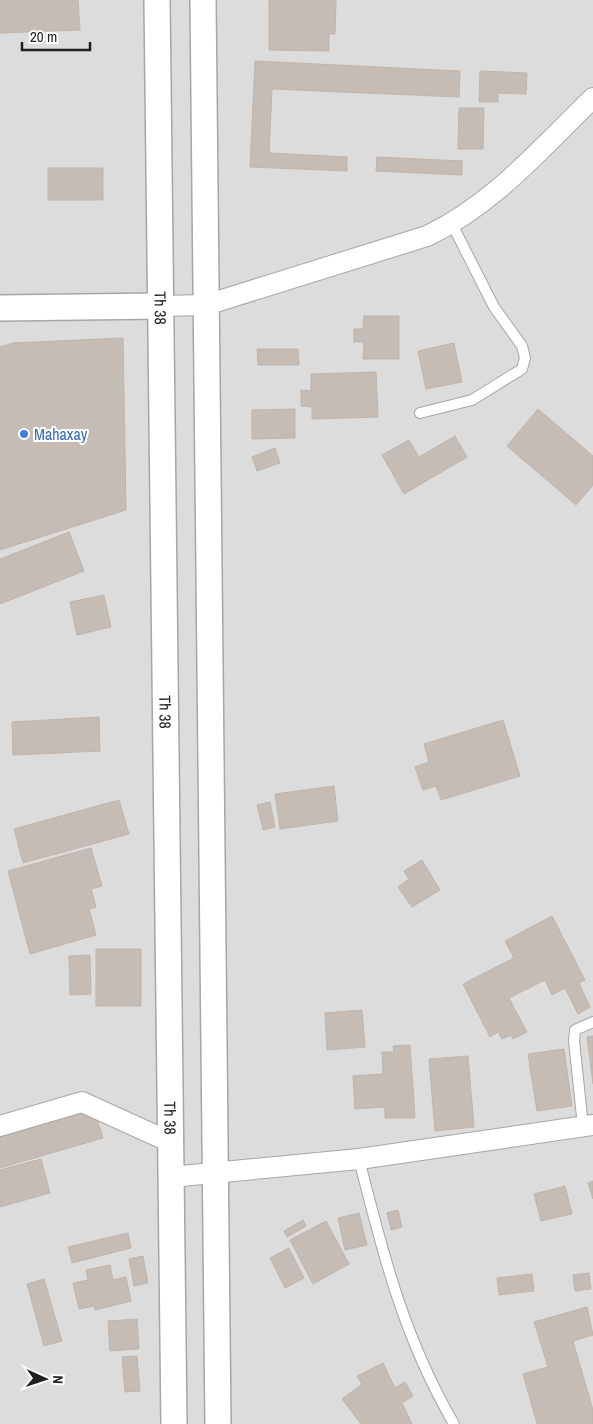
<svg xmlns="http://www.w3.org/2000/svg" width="593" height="1424" font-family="'Archivo Narrow',sans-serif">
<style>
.residential{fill:#dddcdc}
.building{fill:#c4bcb5;stroke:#c1b4a9}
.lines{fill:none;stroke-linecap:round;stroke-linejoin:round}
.service-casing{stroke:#a6a6a6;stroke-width:12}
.minor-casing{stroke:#a6a6a6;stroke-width:22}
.tertiary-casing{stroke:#a6a6a6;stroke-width:28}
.service{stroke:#fff;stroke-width:10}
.minor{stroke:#fff;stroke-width:20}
.tertiary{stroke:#fff;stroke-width:25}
.shop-dot{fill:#3f7fe0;stroke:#fff;stroke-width:2}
.labels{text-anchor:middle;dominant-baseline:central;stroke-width:4;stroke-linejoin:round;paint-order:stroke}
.street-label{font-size:16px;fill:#1f1f1f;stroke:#fff}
.shop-label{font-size:16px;fill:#366cbe;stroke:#fff;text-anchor:start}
</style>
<rect width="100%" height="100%" fill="#efece6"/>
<path class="residential" d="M0,0h593v1424h-593z"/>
<path class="building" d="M0,0h78l2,30 -80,3z
M269,0h67l-1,34h-6v17l-60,-1z
M255,61l205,10 -1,26 -187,-8 -3,64 78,4v14l-97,-4z
M480,71l47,2 -1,21 -28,-1v9h-19z
M459,108h25l-1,41h-25z
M377,157l85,4v14l-86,-4z
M48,168h55v32h-55z
M364,316h35v43h-36l1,-17h-10v-13h9z
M123,338l3,172 -126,40v-203l13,-4z
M454,343l8,39 -36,7 -8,-38z
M257,349h41l1,16h-41z
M376,372l2,45 -66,2v-12l-11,-1v-16l10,1v-17z
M295,409v29l-43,1v-29z
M538,409l55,47v29l-17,20 -69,-59z
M455,436l12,21 -63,37 -22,-39 27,-15 10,17z
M275,448l5,15 -23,8 -5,-14z
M69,532l15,39 -84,33v-45z
M104,595l7,32 -34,8 -7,-33z
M99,717l1,34 -87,4 -1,-33z
M503,720l17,56 -79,24 -5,-14 -13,4 -8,-23 14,-5 -5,-18z
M334,786l4,35 -58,8 -5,-35z
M119,800l10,34 -106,29 -9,-34z
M270,802l5,25 -12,3 -6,-25z
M91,848l11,38 -11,3 5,18 -7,2 7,26 -66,19 -22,-83z
M422,860l18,30 -28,17 -14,-20 11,-8 -5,-8z
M552,916l33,64 -6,3 11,24 -12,7 -13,-26 -13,7 -7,-15 -36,18 18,34 -14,7 -2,-4 -9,4 -4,-7 -8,5 -27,-53 51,-26 -9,-17z
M96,949h45v57h-45z
M90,955l1,39 -21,1 -1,-39z
M362,1010l3,37 -38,3 -2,-37z
M593,1036v48l-6,-47z
M410,1045l5,73h-30v-11l-30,2 -2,-33 30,-2 -1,-22h12l-1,-6z
M564,1049l8,57 -35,5 -9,-57z
M468,1056l6,71 -39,4 -6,-72z
M82,1108l14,7 7,23 -103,30v-37z
M41,1159l9,34 -50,14v-37z
M593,1181v18l-5,-16z
M565,1186l7,28 -31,7 -7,-27z
M398,1210l4,17 -11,3 -4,-17z
M359,1213l8,32 -22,5 -7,-32z
M303,1220l3,6 -19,11 -3,-6z
M326,1221l23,43 -36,20 -23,-44z
M128,1233l3,15 -59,15 -4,-16z
M289,1248l15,30 -19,10 -15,-30z
M143,1256l5,27 -14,3 -5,-27z
M110,1265l3,15 13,-3 5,24 -36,9 -1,-4 -15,3 -6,-26 15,-3 -2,-10z
M589,1273l2,16 -16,2 -2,-16z
M532,1274l2,17 -35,4 -2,-17z
M44,1279l18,62 -18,5 -17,-62z
M587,1307l6,28 -20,6 20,69v14h-56l-14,-50 25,-7 -14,-45z
M137,1319l2,30 -29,2 -2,-30z
M137,1356l3,35 -15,1 -3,-35z
M383,1363l12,25 10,-6 8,14 -11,7 10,21h-51l-19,-25 20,-15 -5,-8z"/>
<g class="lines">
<defs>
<path id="service" d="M420,413l52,-13 50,-31 3,-11 -3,-12 -28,-39 -42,-83
M583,1126l-9,-85 1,-11 18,-8
M359,1159c24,96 45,179 95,265"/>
<path id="minor" d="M161,306l45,-1 221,-69c66,-31 114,-88 166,-138
M0,1126l82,-24 88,40
M171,1177l188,-18 234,-34"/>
<g id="tertiary">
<path id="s1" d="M157,0l17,1424"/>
<path d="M203,0l15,1424"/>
<path d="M0,308l161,-2"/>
</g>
</defs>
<use href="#service" class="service-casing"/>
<use href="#minor" class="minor-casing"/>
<use href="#tertiary" class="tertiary-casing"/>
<use href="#service" class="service"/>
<use href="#minor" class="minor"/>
<use href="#tertiary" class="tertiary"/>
</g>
<circle class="shop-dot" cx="24" cy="434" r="5"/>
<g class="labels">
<g class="street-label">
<text stroke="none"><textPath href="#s1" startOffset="308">Th 38</textPath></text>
<text stroke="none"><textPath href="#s1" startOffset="712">Th 38</textPath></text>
<text stroke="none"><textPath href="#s1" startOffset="1118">Th 38</textPath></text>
</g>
<g class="shop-label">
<text x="34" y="434">Mahaxay</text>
</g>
</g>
<g transform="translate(45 1379) rotate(93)" stroke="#ffffff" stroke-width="4" paint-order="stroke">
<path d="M0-4L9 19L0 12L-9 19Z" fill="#1f1f1f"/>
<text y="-8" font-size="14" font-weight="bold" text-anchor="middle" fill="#1f1f1f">N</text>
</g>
<path d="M22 42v8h68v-8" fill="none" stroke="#1f1f1f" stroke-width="2.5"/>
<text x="30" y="42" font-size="15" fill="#1f1f1f" stroke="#ffffff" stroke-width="4" paint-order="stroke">20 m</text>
</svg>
